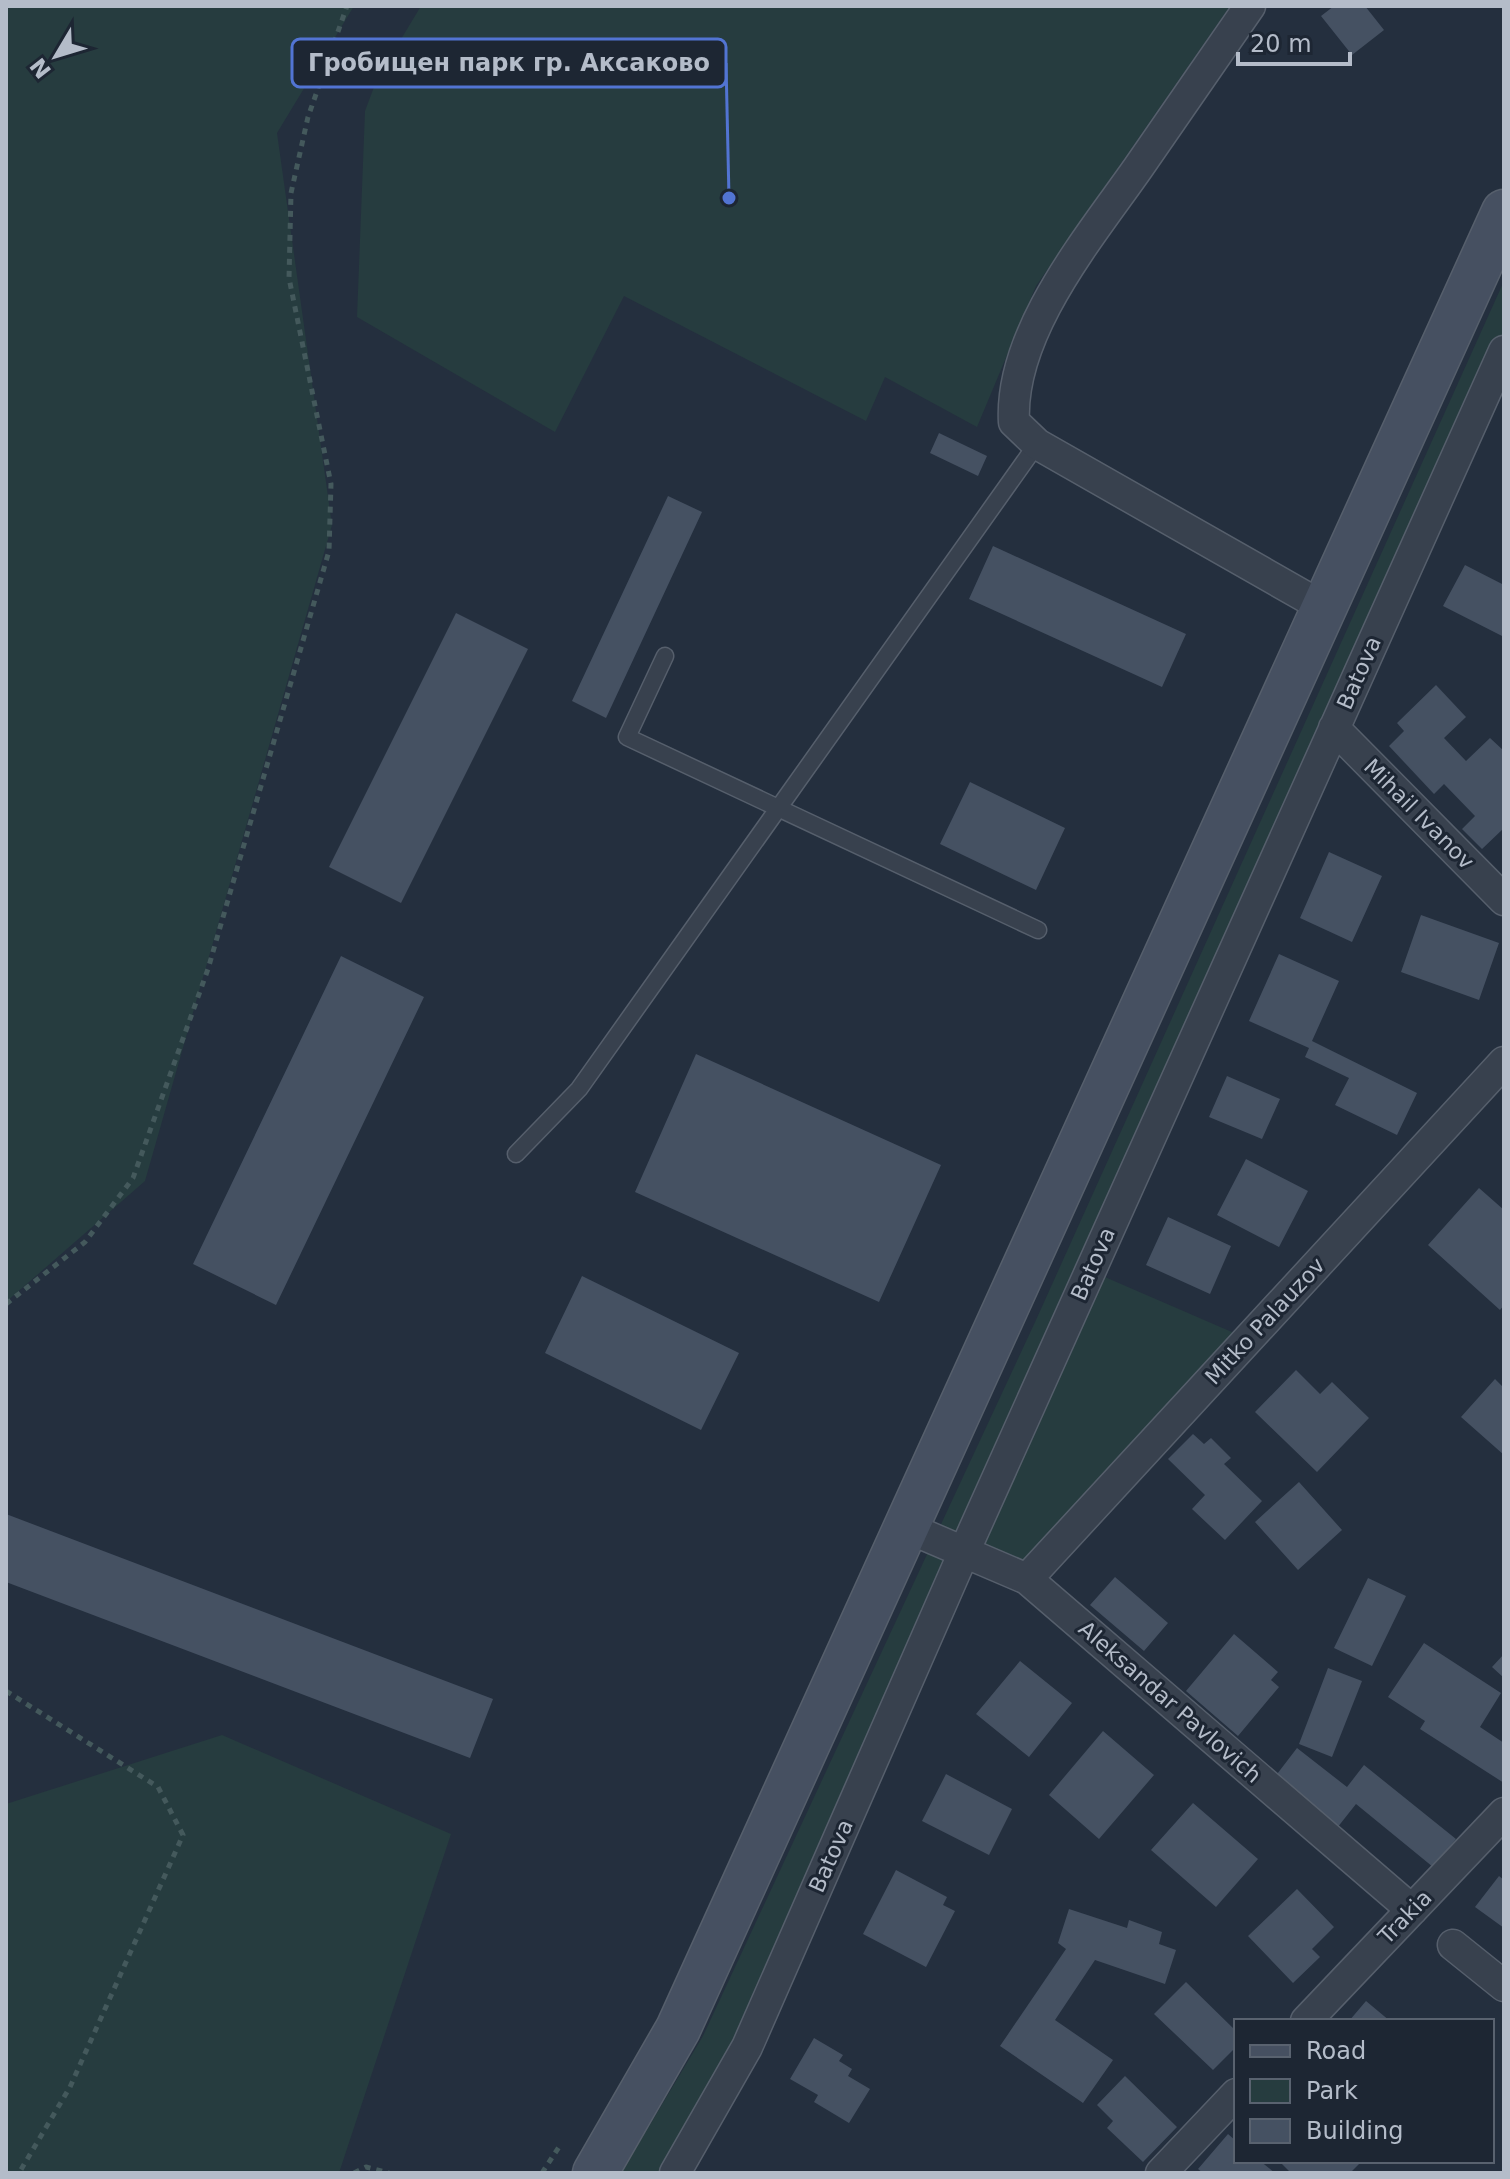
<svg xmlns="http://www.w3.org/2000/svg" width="1510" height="2179" font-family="'DejaVu Sans',sans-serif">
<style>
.green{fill:#263c3f}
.building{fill:#455162}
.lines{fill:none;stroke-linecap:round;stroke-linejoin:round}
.lane-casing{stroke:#565f6c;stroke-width:19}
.street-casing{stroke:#565f6c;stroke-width:33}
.secondary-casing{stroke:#565f6c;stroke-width:47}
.path{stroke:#44595c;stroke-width:5;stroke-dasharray:6 6;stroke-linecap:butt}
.lane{stroke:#38414e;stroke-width:16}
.street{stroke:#38414e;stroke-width:30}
.secondary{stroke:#465061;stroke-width:44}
.labels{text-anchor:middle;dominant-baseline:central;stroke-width:6;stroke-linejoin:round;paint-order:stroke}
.street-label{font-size:22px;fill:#b4bcc9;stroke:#1d2633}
.leader{fill:none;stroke:#5274d3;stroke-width:3}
.callout-dot{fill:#5274d3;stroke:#1d2633;stroke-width:3}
.callout{fill:#1d2633;stroke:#5274d3;stroke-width:3}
.callout-label{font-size:24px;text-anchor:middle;font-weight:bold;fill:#b4bcc9}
</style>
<rect width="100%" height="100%" fill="#242f3e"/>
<path class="green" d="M6,6h348l-77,127 55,392 -187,656 -139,121z
M421,6h809l-194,280 -59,141 -92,-50 -19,44 -242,-125 -69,136 -198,-115 8,-206 12,-32z
M1504,281v70l-413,920 157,68 -221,240 -63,-27 -289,621h-54l82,-137 333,-716z
M222,1735l229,99 -112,339h-333v-369z"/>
<path class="building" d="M1334,6h31l19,24 -32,25 -31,-39z
M939,433l48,23 -9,20 -48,-23z
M668,496l34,16 -96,206 -34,-17z
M993,546l193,88 -24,53 -193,-88z
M1465,565l39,20v52l-61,-31z
M456,613l72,36 -127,254 -72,-36z
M1436,685l30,32 -22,21 22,23 24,-23 14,13v77l-22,21 -20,-20 13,-13 -31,-32 -10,10 -45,-48 15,-15 -7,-8z
M970,782l95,46 -29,62 -96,-46z
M1329,852l53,24 -30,66 -52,-24z
M1421,915l78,28 -20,57 -78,-28z
M1279,954l60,27 -27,60 105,52 -20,42 -62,-30 14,-27 -44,-21 4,-9 -60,-27z
M341,956l83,41 -148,308 -83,-41z
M696,1054l245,111 -62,137 -244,-110z
M1227,1076l53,23 -18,40 -53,-22z
M1246,1159l62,32 -29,56 -62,-32z
M1479,1188l25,22v95l-4,5 -72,-65z
M1168,1217l63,29 -21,48 -64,-29z
M582,1276l157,77 -38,77 -156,-77z
M1296,1370l24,24 12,-12 37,36 -52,54 -62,-60z
M1495,1379l9,9v67l-43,-38z
M1193,1434l11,10 7,-6 20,20 -7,6 38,37 -37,39 -33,-31 13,-14 -37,-36z
M1299,1482l43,48 -44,40 -43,-48z
M6,1514l487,185 -23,59 -464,-176z
M1115,1577l53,46 -24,28 -54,-46z
M1368,1578l38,18 -34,70 -38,-18z
M1234,1634l44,38 -7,8 8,7 -41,49 -52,-45z
M1424,1643l77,50 -21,34 24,16v40l-84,-54 5,-8 -37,-24z
M1504,1654v24l-12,-11z
M1020,1661l52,42 -43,54 -53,-43z
M1328,1668l34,13 -30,76 -33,-13z
M1103,1731l51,44 -55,64 -50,-44z
M1297,1748l50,39 17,-22 92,74 -23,28 -77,-63 -19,24 -63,-50z
M946,1774l66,35 -23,46 -67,-34z
M1193,1803l65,56 -42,48 -65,-57z
M896,1870l51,27 -4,8 12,6 -29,56 -63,-33z
M1499,1876l5,4v48l-29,-21z
M1297,1889l37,38 -22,22 8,8 -27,26 -45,-47z
M1069,1909l58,19 2,-8 33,12 -3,12 17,6 -11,34 -70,-24 -40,60 58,40 -30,43 -83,-57 66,-97 -8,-6z
M1186,1982l50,49v16l-23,23 -59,-56z
M1366,2001l24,20h-41z
M814,2038l29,17 -4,6 13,8 -4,7 22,13 -21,34 -35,-21 4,-7 -28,-16z
M1125,2076l52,51 -34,35 -36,-34 6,-7 -16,-16z
M1228,2134l8,7v20h24l15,12h-72l-5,-4z
M1279,2161h83l-12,12h-59z"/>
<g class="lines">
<defs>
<path id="lane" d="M665,656l-38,81 411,193
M516,1154l63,-65 458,-645"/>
<path id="street" d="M1250,6c-37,54 -75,108 -112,162 -49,70 -129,165 -124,254l23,22 288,164
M1334,728l170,172
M908,1528l119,51 385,331
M1027,1579l477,-517
M1453,1945l51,41
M1306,2021l198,-208
M675,2173l72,-126 217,-495 540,-1201
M1161,2173l75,-79"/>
<path id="secondary" d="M595,2173l83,-144 826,-1817"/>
</defs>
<use href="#lane" class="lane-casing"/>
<use href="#street" class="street-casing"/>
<use href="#secondary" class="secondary-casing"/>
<path class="path" d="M6,1304l79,-62 48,-64 75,-209 121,-418 2,-67 -42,-206 2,-85 17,-76 39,-111
M6,1691l152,96 25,48 -113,252 -51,86
M354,2173l12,-6 23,6
M542,2173l17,-26"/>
<use href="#lane" class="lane"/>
<use href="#street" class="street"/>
<use href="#secondary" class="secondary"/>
</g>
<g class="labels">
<g class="street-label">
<text transform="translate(1359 673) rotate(-66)">Batova</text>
<text transform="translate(1419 814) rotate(45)">Mihail Ivanov</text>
<text transform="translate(1093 1264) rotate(-66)">Batova</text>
<text transform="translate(1265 1321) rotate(-47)">Mitko Palauzov</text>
<text transform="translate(1170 1702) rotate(41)">Aleksandar Pavlovich</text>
<text transform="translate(831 1856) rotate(-66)">Batova</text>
<text transform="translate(1405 1917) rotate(-46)">Trakia</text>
</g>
</g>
<path class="leader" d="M729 198L726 63"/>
<circle class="callout-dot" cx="729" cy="198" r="8"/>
<rect class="callout" x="292" y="39" width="434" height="48" rx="8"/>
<g class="callout-label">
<text x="509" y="71">Гробищен парк гр. Аксаково</text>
</g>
<rect width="1510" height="2179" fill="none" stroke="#b4bcc9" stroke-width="16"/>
<rect x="1234" y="2019" width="260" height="144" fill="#1d2633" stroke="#59626f" stroke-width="2"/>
<rect x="1250" y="2045" width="40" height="12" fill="#465061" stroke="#59626f" stroke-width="2"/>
<text x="1306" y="2059" font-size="24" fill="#b4bcc9">Road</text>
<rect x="1250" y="2079" width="40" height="24" fill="#263c3f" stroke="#59626f" stroke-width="2"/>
<text x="1306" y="2099" font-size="24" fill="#b4bcc9">Park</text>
<rect x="1250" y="2119" width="40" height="24" fill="#455162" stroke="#59626f" stroke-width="2"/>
<text x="1306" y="2139" font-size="24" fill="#b4bcc9">Building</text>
<g transform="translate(56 56) rotate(232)" stroke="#1d2633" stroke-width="6" paint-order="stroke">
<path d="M0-6L14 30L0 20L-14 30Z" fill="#b4bcc9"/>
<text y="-12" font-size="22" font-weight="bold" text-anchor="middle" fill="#b4bcc9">N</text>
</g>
<path d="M1238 52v12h112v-12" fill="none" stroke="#b4bcc9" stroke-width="4"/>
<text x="1250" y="52" font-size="24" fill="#b4bcc9" stroke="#1d2633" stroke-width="6" paint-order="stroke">20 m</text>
</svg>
